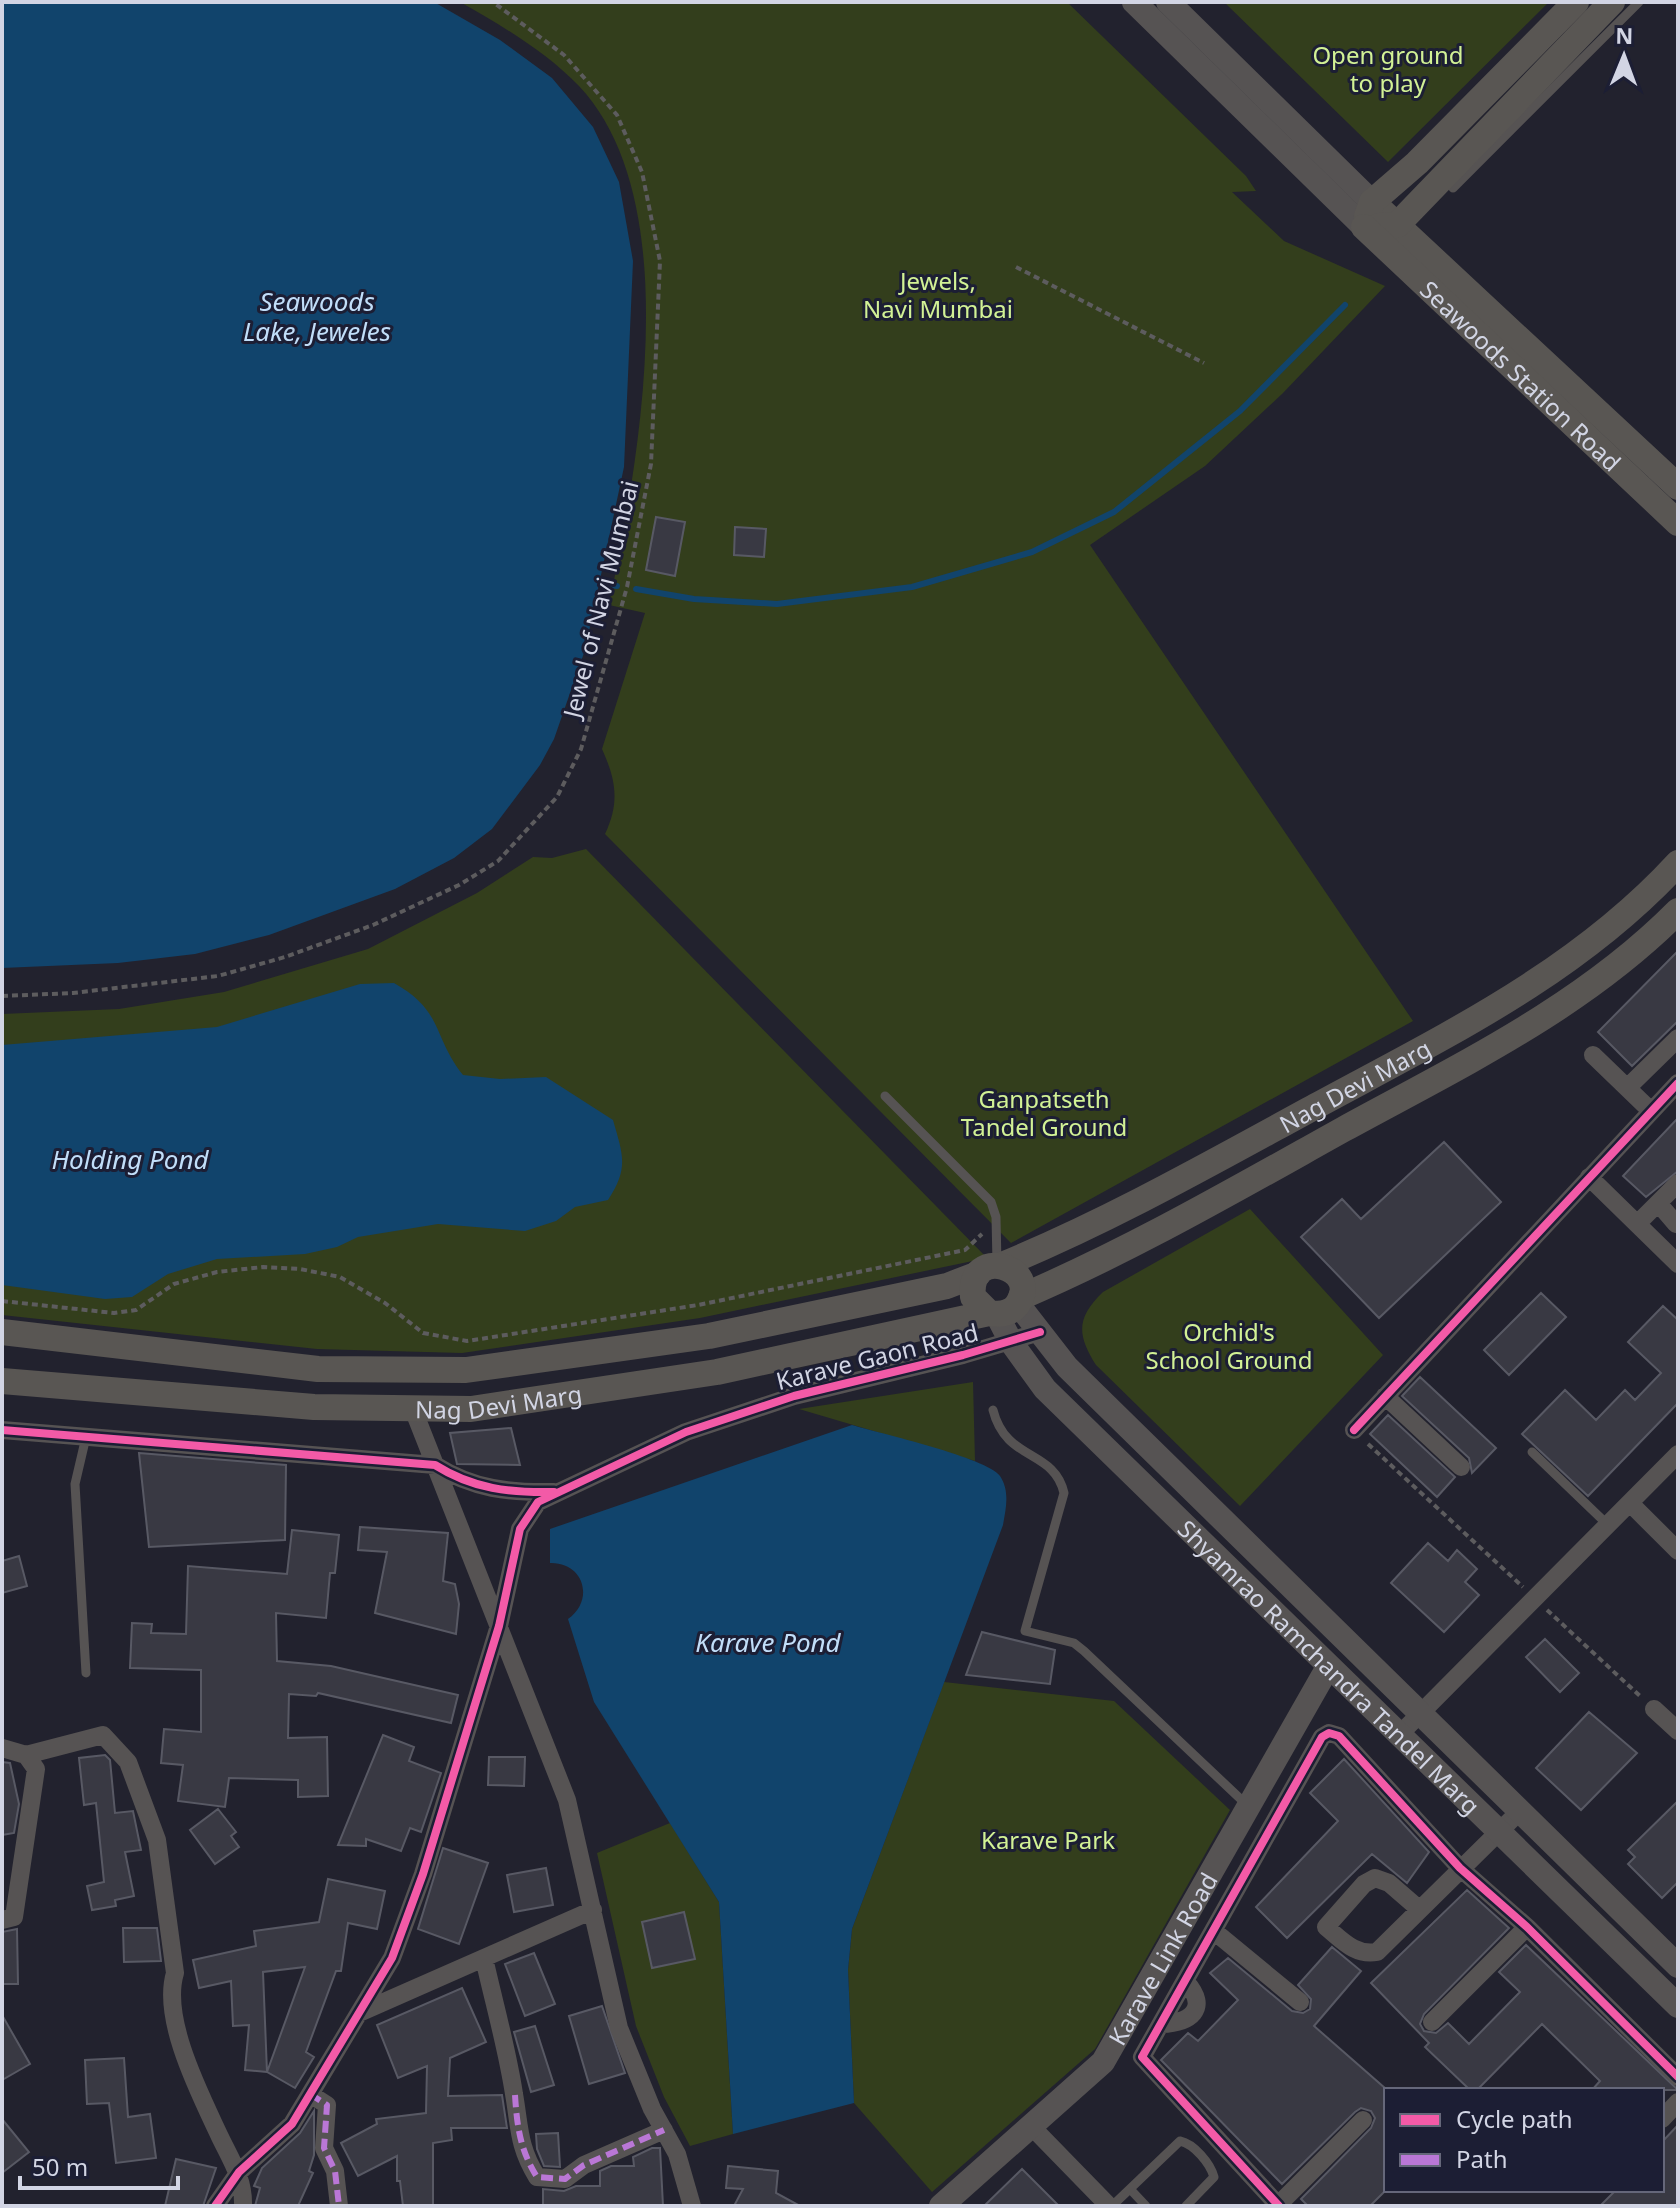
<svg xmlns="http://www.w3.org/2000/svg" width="1680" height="2208" font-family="'Noto Sans',sans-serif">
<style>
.green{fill:#333e1c}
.water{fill:#11446c}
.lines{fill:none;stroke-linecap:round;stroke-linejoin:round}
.stream{stroke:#11446c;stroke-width:6}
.building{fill:#393943;stroke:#585964;stroke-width:2;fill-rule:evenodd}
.path{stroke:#5d5c5e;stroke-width:4;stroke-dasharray:6 4;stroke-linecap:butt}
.service{stroke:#565353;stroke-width:9}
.minor{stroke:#565353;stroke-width:18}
.tertiary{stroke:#565353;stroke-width:24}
.secondary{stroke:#595653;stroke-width:26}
.quiet{stroke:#ba77d6;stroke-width:6;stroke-dasharray:12 6;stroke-linecap:butt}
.cycleway-casing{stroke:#1c1e34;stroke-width:13}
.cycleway{stroke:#f35aa7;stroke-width:8}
.labels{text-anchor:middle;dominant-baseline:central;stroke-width:6;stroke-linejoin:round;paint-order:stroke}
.park-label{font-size:24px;fill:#d2f195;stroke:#1c1e34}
.street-label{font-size:24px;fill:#d2d5e4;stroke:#1c1e34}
.water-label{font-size:26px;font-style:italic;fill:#c1def9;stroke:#1c1e34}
</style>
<rect width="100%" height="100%" fill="#22222e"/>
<path class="green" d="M460,2h607l179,174 10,15 -24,1 52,49 101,45 -102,107 -78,73 -115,79 323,476 -402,222 -406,-409c15,-32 11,-54 -3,-85l43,-136 -36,-8c29,-141 79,-403 -30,-519 -33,-34 -78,-61 -119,-84z
M1224,2h325l-161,160z
M586,849l401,409 -287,60 -238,35 -145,-4 -315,-34v-301l117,-5 105,-17 144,-43 109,-56 56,-36 19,1z
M1250,1209l133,146 -143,151 -144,-141c-19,-30 -20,-47 7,-73z
M973,1382l2,79 -176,-52z
M944,1682l170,19 116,109 -135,239 -163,143 -78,-89 -6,-133 4,-41z
M670,1823l49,79 14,232 -43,12 -26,-49 -28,-71 -39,-173z"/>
<path class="water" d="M2,2h432l66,38 52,38 41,49 26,55 14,79 -9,206 -39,183 -31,89 -14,26 -48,64 -38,29 -59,31 -126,46 -74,19 -77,9 -116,5z
M394,983c50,28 38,53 69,92l37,4 46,-2 67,43c10,35 16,48 -5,80l-33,7 -19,14 -31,10 -87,-7 -80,13 -21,10 -32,7 -88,5 -49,15 -36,23 -27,2 -103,-14v-240l215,-18 143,-43z
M852,1425c27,8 136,33 148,51 10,15 6,32 3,49l-151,404 -4,41 6,133 -121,31 -14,-232 -125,-200 -26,-83c27,-19 16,-57 -18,-56v-34z"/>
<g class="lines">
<path class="stream" d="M599,583l18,3
M636,589l58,10 83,5 135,-17 120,-35 82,-40 126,-101 105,-106"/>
</g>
<path class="building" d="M656,517l29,5 -10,54 -29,-6z
M735,527l31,2 -2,28 -30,-2z
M1678,951v70l-46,45 -34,-34z
M1678,1118v53l-32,26 -23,-21z
M1444,1142l57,60 -122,116 -78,-81 41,-38 19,20z
M1541,1293l25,24 -57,58 -25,-25z
M1663,1306l15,14v83l-90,93 -66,-62 43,-44 31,30 29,-30 10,10 26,-27 -33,-31z
M1420,1377l76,71 -24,25 -3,-15 -67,-62z
M1388,1415l67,62 -18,20 -67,-63z
M511,1428l9,37 -63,-1 -7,-31z
M139,1453l147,12 -1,75 -136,7z
M360,1527l88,6 -5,48 12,3 4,20 -3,30 -81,-21 12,-61 -29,-2z
M292,1530l47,5 -4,38h-5l-4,45 -50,-5 1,48 54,5 127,29 -7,28 -133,-30 -2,3 -27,-2 -1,44 39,-1 1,59 -30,1v-17l-69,-2 -4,29 -47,-6 5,-36 -22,-2 3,-34 37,3v-62l-71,-2 2,-45 20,1 -1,9 35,1 2,-68 99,8z
M1428,1543l20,18 9,-11 20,19 -12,13 14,13 -35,37 -53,-49z
M19,1556l8,30 -25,7v-32z
M982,1632l73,18 -5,34 -84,-9z
M1545,1639l34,34 -19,19 -34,-35z
M1589,1712l48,41 -56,57 -45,-42z
M383,1735l31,12 -5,14 32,12 -20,59 -11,-4 -9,23 -35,-12v7l-28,-1z
M105,1755l5,5 5,53 18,-2 8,39 -16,2 9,44 -19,4 1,6 -24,4 -5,-24 17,-4 -8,-79 -12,2 -5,-47z
M489,1757h36l-1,29 -36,-1z
M1344,1759l85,93 -22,31 -35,-29 -85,84 -31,-31 82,-86 -28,-28z
M2,1762l8,1 9,41 -5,29 -12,2z
M1678,1801v81l-16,16 -34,-34 7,-7 -7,-7z
M218,1809l18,23 -5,4 8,11 -24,17 -25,-34z
M443,1848l45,15 -29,81 -41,-15z
M546,1868l7,37 -39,7 -7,-37z
M328,1879l57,12 -8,38 -29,-6 -7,48h-5l-30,81 8,5 -19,31 -28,-16 -22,-2 4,-45 -16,1 -2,-45 -32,7 -6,-28 63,-14 -2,-15 65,-9zM305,1967l-38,105 -4,-100z
M1467,1890l42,38 -85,86 -4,10 4,7 12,2 12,-10 21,21 51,-52 -21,-20 27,-27 152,145h-86l8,-9 -58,-57 -65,66h-7l-45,-43 4,-4 -58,-60z
M684,1912l11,47 -43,9 -10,-46z
M123,1928h34l4,33 -37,1z
M17,1929l1,55h-16v-52z
M1332,1947l29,24 -47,55 72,63v101l-16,16h-62l-7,-7 70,-71 4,-10 -4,-7 -10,-3 -6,4 -73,72 -121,-124 27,-27 10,8 40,-41 -28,-27 18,-15 64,53 11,2 7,-4 1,-10 -13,-14z
M534,1953l21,51 -30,12 -20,-52z
M462,1988l24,54 -36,16 -2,38 54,-1 5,33h-56l1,12 -19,3v63h-30l-3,-25h-3v-25l-39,20 -17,-33 36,-19 -1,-5 50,-6 1,-47 -29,12 -21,-53z
M602,2006l23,67 -36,11 -20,-68z
M2,2015l28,49 -28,16z
M535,2026l19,59 -23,7 -17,-60z
M124,2058l4,59 22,-3 6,44 -40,5 -7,-60 -22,1 -2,-44z
M314,2111v44l-5,16 4,2 -15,33h-43l5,-18 -6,-2 8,-18 38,-35z
M2,2119l27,33 -27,21z
M1678,2125v81h-78l16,-16h46v-48z
M558,2133l2,34 -16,-1 -7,-17 -1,-15z
M652,2148h8l3,58h-120v-17l21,2 12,-5h24v-15l11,-5h23l-1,-9z
M176,2159l40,9 -13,38h-38z
M728,2166l50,5 -2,22 24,13h-66l9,-17 -17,-1z
M1022,2169l37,37h-75z"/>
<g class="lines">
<path class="path" d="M1016,267l188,96
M2,996l71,-3 145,-17 67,-19 88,-32 86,-40 39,-24 59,-64 24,-48 46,-162 24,-123 9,-203 -18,-89 -25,-57 -53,-60 -71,-53
M2,1301l112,12 22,-3 38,-26 43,-12 46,-5 37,2 40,8 45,26 38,30 44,8 231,-36 267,-55 17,-16
M1368,1444l155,143
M1547,1610l93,86"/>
<path class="service" d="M1453,188l186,-186
M885,1096l106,106 5,15 1,47
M993,1410c13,52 61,39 71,83l-39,138 49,12 10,8 164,155
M1532,1452l76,73
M86,1673l-11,-189 11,-47
M1130,2189l16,17
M1112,2206l68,-65c14,3 30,22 34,36l-28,29"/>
<path class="minor" d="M1593,1055l58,56
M1627,1088l51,-50
M1589,1177l89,87
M1658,1203l18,21
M1637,1224l41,-41
M1385,1396l76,71
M413,1409l154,391 52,228 33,81 25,45 15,52
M2,1430l433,35c38,24 75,28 119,27
M1354,1430l324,-347
M1630,1503l48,48
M1654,1709l24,22
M1398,1736l280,-282
M2,1748l24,7 10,14 -22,148 -12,3
M26,1755l77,-20 25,27 29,78 18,133c-14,46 25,121 45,164 11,23 24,42 23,69
M1419,1909l-30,-26 -14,-5 -11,6 -38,43c16,13 29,29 51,25l144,-142
M1215,1932l85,70
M484,1958c10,45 23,90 30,136 6,34 4,52 23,83l28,2 19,-14 80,-35
M359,2013l234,-103
M1432,2022l95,-95
M1161,2024c29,-1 49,-15 25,-42
M310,2094l17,11 -3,43 11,23 4,35
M1662,2119l16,-17
M1032,2127l77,79
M1278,2205l85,-85
M215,2206l24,-34 53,-48 100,-166 31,-84 76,-248 21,-97 18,-27 148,-70 108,-36 169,-41 77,-23
M1279,2206l-137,-149 180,-320 7,-4 10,3 121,132 67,59 151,150"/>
<g class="tertiary">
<path d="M1134,2l230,225"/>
<path d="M1168,2l204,200"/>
<path d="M1018,1304l49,63 611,599"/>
<path id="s1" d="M997,1315l14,27 34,47 633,617"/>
<path id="s2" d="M941,2206l162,-144 225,-395"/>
</g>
<g class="secondary">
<path d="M1372,202l306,285"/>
<path d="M1367,216l5,-14 45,-39 159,-161"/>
<path d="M1379,226l18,-1 215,-223"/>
<path id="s3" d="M1364,227l314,296"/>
<path id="s4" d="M1002,1265c109,-45 211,-103 314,-159 129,-70 261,-133 362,-243"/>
<path d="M1021,1297c112,-48 217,-109 323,-168 117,-64 239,-122 334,-218"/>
<path d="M2,1332l316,37 148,1 243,-34 238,-50 31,-12"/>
<path id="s5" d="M2,1381l312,26 157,2 246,-37 272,-59c11,2 21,1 28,-8 27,-37 -50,-62 -44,-8l16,16"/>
</g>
<path class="quiet" d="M310,2094l17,11 -3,43 11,23 4,35
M515,2095c2,31 5,55 22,82l28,2 19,-14 80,-35"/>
<defs>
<path id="cycleway" d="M2,1430l433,35c38,24 75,28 119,27
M1354,1430l324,-347
M215,2206l24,-34 53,-48 100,-166 31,-84 76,-248 21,-97 18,-27 148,-70 108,-36 169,-41 77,-23
M1279,2206l-137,-149 180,-320 7,-4 10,3 121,132 67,59 151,150"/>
</defs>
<use href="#cycleway" class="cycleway-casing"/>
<use href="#cycleway" class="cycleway"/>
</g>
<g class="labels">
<g class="park-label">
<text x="1388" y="54">Open ground<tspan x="1388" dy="28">to play</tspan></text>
<text x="938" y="280">Jewels,<tspan x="938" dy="28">Navi Mumbai</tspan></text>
<text x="1044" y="1098">Ganpatseth<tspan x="1044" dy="28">Tandel Ground</tspan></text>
<text x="1229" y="1331">Orchid's<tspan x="1229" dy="28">School Ground</tspan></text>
<text x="1048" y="1839">Karave Park</text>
</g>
<g class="street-label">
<text stroke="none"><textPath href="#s3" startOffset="216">Seawoods Station Road</textPath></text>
<text transform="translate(600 599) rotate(-76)">Jewel of Navi Mumbai</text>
<text stroke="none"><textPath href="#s4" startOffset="396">Nag Devi Marg</textPath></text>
<text transform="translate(877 1356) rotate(-14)">Karave Gaon Road</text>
<text stroke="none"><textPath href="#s5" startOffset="498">Nag Devi Marg</textPath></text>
<text stroke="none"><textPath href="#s1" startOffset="486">Shyamrao Ramchandra Tandel Marg</textPath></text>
<text stroke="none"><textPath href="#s2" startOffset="336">Karave Link Road</textPath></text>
</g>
<g class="water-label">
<text x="317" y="301">Seawoods<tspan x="317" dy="30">Lake, Jeweles</tspan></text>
<text x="130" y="1159">Holding Pond</text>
<text x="768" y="1642">Karave Pond</text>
</g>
</g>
<rect width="1680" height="2208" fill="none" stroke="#d2d5e4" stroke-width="8"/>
<rect x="1384" y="2088" width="280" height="104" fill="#1c1e34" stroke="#65677a" stroke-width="2"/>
<rect x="1400" y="2114" width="40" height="12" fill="#f35aa7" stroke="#65677a" stroke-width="2"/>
<text x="1456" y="2128" font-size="24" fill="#d2d5e4">Cycle path</text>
<rect x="1400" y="2154" width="40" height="12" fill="#ba77d6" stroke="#65677a" stroke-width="2"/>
<text x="1456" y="2168" font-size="24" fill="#d2d5e4">Path</text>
<g transform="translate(1624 56) rotate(1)" stroke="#1c1e34" stroke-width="6" paint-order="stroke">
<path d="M0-6L14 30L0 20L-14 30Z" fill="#d2d5e4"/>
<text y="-12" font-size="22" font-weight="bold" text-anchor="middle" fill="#d2d5e4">N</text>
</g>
<path d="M20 2176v12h158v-12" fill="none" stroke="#d2d5e4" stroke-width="4"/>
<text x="32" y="2176" font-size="24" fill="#d2d5e4" stroke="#1c1e34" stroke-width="6" paint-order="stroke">50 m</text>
</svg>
